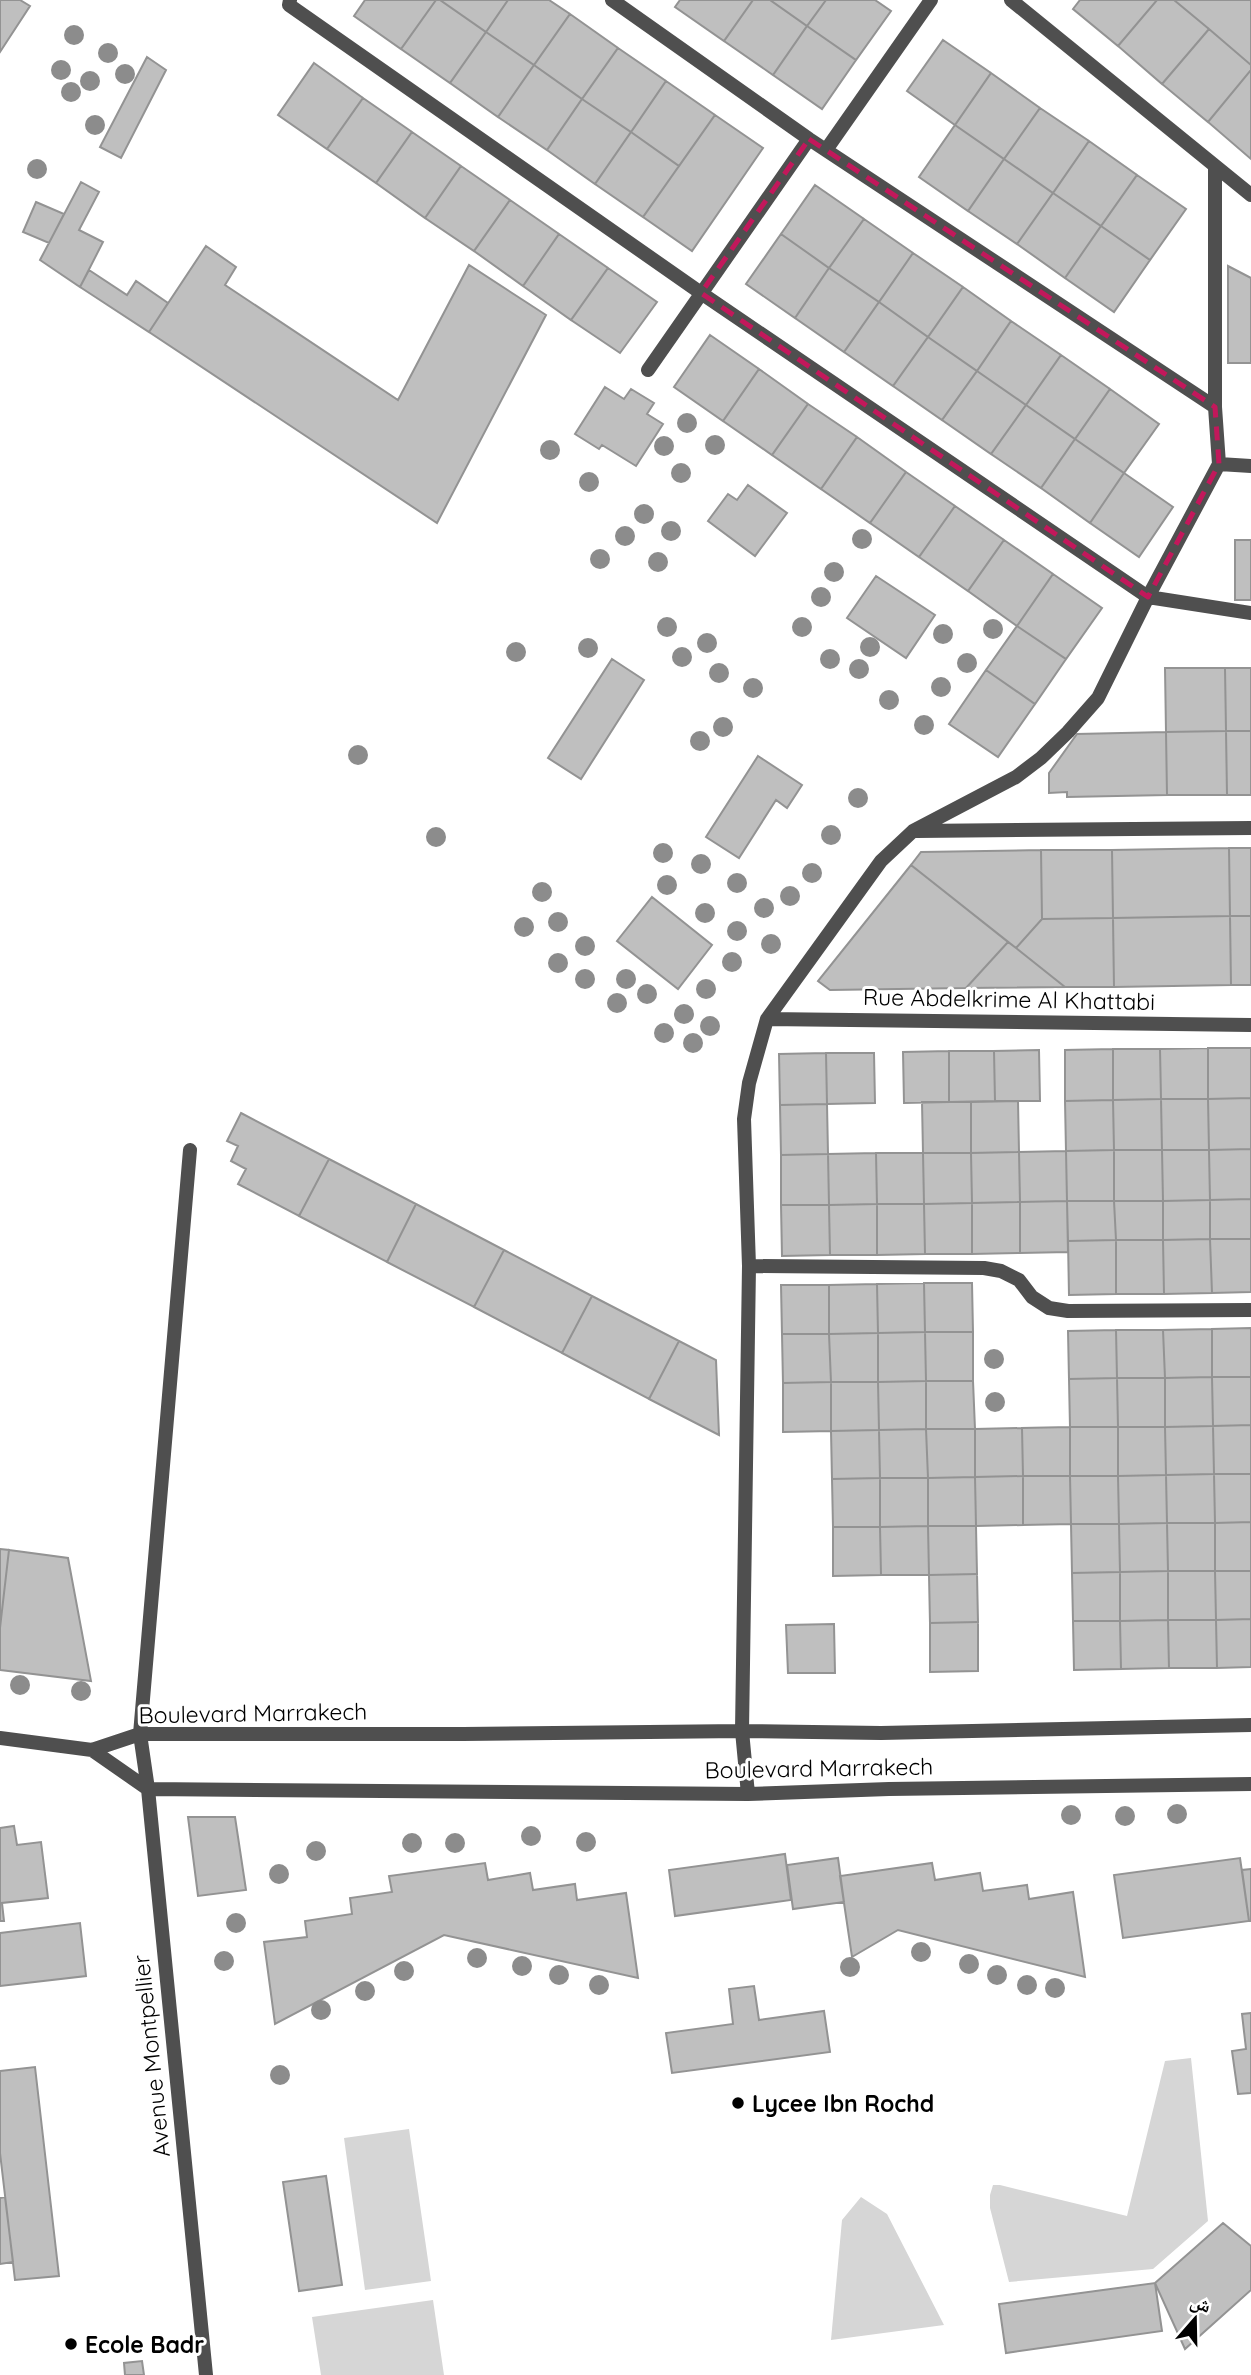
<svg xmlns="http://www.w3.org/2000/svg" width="1251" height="2375" font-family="Quicksand,'Noto Naskh Arabic',sans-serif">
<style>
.green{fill:#d6d6d6}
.building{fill:#bfbfbf;stroke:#939393;stroke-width:2}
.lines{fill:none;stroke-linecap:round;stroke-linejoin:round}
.minor{stroke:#4f4f4f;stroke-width:14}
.tree{fill:#8c8c8c}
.marked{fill:none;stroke:#c2185b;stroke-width:5;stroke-dasharray:14 9;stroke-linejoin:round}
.poi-dot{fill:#000;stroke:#fff;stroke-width:2.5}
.labels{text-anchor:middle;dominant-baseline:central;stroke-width:6;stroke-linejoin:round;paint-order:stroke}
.street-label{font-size:23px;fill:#000;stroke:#fff}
.poi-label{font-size:23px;font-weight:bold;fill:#000;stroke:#fff;text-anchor:start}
</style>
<rect width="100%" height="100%" fill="#fff"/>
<path class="green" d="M1191,2058l17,163 -55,48 -144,13 -19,-74v-13l3,-10h7l127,31 38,-155z
M409,2129l22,152 -66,9 -21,-152z
M861,2197l26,17 57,111 -113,15 11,-120z
M433,2300l11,75h-123l-9,-58z"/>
<path class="building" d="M0,0h20l10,6 -30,46z
M365,0h71l-35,49 -47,-33z
M436,0h4l46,32 -36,51 -49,-34z
M440,0h68l-22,32z
M508,0h41l21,14 -36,51 -48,-33z
M680,0h73l-29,41 -49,-34z
M753,0h17l37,26 -34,49 -49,-34z
M770,0h56l-19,26z
M826,0h49l16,11 -35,49 -49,-34z
M1080,0h77l-39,46 -45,-37z
M1157,0h17l35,29 -47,55 -44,-38z
M1174,0h77v65l-42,-36z
M570,14l48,34 -36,51 -48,-34z
M807,26l49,34 -34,49 -49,-34z
M1209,29l42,36v5l-43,52 -46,-38z
M486,32l48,33 -36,52 -48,-34z
M943,40l48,33 -36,52 -48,-34z
M618,48l48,33 -35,51 -49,-33z
M147,57l19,13 -45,88 -21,-11z
M314,63l49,35 -36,51 -49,-34z
M534,65l48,34 -35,51 -49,-33z
M1251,70v89l-43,-37z
M991,73l49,35 -36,51 -49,-34z
M666,81l49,34 -36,51 -48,-34z
M363,98l49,34 -36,51 -49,-34z
M582,99l49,33 -36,52 -48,-34z
M1040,108l49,33 -36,52 -49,-34z
M715,115l48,33 -71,103 -49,-34z
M955,125l49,34 -36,52 -49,-34z
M412,132l49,34 -36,52 -49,-35z
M631,132l48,34 -36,51 -48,-33z
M1089,141l48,34 -36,51 -48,-33z
M1004,159l49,34 -36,51 -49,-33z
M461,166l49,34 -36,51 -49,-33z
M1137,175l49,34 -36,51 -49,-34z
M81,182l18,10 -20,38 24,12 -23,45 -40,-27z
M815,185l49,34 -35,49 -48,-34z
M1053,193l48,33 -36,52 -48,-34z
M510,200l49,34 -36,52 -49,-35z
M36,202l28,12 -15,29 -26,-11z
M864,219l49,34 -34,49 -50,-34z
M1101,226l49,34 -36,52 -49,-34z
M559,234l49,34 -37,52 -48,-34z
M781,234l48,34 -34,50 -49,-34z
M206,246l30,21 -11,18 173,115 71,-135 77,50 -109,208 -288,-191z
M913,253l50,34 -35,50 -49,-35z
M1228,266l23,12v85h-23z
M608,268l49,34 -37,51 -49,-33z
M829,268l50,34 -35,50 -49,-34z
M89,270l38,25 9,-14 32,22 -19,29 -69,-45z
M963,287l48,34 -34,50 -49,-34z
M879,302l49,35 -35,49 -49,-34z
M1011,321l50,34 -35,50 -49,-34z
M710,335l49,34 -36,52 -49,-34z
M928,337l49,34 -35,49 -49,-34z
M1061,355l49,34 -35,50 -49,-34z
M759,369l49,35 -36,51 -49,-34z
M977,371l49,34 -35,49 -49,-34z
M605,387l19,12 7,-10 23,14 -7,11 16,10 -27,42 -34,-21 -3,4 -24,-15z
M1110,389l49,35 -35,49 -49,-34z
M808,404l49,33 -36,52 -49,-34z
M1026,405l49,34 -34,49 -50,-34z
M857,437l49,35 -36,51 -49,-34z
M1075,439l49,34 -34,50 -49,-35z
M906,472l49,34 -36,51 -49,-34z
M1124,473l49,34 -34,50 -49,-34z
M748,485l39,28 -32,43 -47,-35 20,-27 9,6z
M955,506l49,34 -36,51 -49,-34z
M1004,540l49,34 -36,52 -49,-35z
M1235,540h16v60h-16z
M1053,574l49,34 -36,51 -49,-33z
M876,576l59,39 -29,43 -59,-40z
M1017,626l49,33 -31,45 -49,-34z
M612,659l32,21 -63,99 -33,-21z
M1165,668h60l1,63 -60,1z
M1225,668h26v63h-25z
M986,670l49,34 -37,53 -49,-33z
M1226,731l1,64h-60l-1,-63z
M1226,731h25v64h-24z
M1166,732l1,63 -100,2v-5l-18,1v-20l28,-39z
M758,756l44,29 -15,23 -11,-8 -37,58 -33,-21z
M1229,848l1,68 -117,2 -1,-68z
M1229,848h22v68h-21z
M1041,850l1,69 -26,29 -105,-83 10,-13z
M1041,850h71l1,68 -71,1z
M911,865l97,77 -42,46 -136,2 -12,-9z
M652,897l60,48 -34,44 -61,-48z
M1230,916l1,69 -117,2 -1,-69z
M1230,916h21v69h-20z
M1113,918l1,69h-49l-49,-39 26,-29z
M1008,942l8,6 49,39 -99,1z
M1208,1048v51h-47l-1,-50z
M1208,1048h43v50l-43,1z
M1113,1049v51l-48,1v-51z
M1113,1049h47l1,50 -48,1z
M1039,1050l1,51h-45l-1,-50z
M949,1051h45l1,50 -46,1z
M949,1051v51l-45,1 -1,-51z
M826,1053l1,51 -47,1 -1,-51z
M826,1053h48l1,50 -48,1z
M1251,1098v51l-42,1 -1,-51z
M1161,1099l1,51h-48l-1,-50z
M1161,1099h47l1,51h-47z
M1113,1100l1,50 -48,1 -1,-50z
M1018,1101l1,51 -48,1v-51z
M922,1102h49v51h-48z
M827,1104l1,50 -47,1 -1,-50z
M241,1113l88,46 -30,57 -61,-32 8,-15 -15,-8 7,-15 -11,-5z
M1251,1149v50l-41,1 -1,-50z
M1114,1150v51h-47l-1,-50z
M1114,1150h48l1,51h-49z
M1162,1150h47l1,50 -47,1z
M1066,1151l1,50 -47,1 -1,-50z
M1019,1152l1,50 -48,1 -1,-50z
M876,1153l1,51 -48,1 -1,-51z
M876,1153h47l1,51h-47z
M923,1153h48l1,50 -48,1z
M828,1154l1,51h-48v-50z
M329,1159l87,45 -29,58 -88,-46z
M1251,1199v40h-41v-39z
M1210,1200v39l-47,1v-39z
M1067,1201l1,51 -48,1v-51z
M1067,1201h47l2,39 -48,1z
M1114,1201h49v39h-47z
M1020,1202v51l-48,1v-51z
M972,1203v51h-47l-1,-50z
M416,1204l88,46 -30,57 -87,-45z
M877,1204v51h-47l-1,-50z
M877,1204h47l1,50 -48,1z
M781,1205h48l1,50 -48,1z
M1210,1239h41v53l-39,1z
M1210,1239l2,54 -48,1 -1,-54z
M1116,1240h47l1,54h-48z
M1116,1240v54l-47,1 -1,-54z
M504,1250l88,46 -30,57 -88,-46z
M924,1283h48l1,49h-48z
M924,1283l1,49 -47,1 -1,-49z
M877,1284l1,49 -49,1v-49z
M781,1285h48v49h-47z
M592,1296l87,45 -30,58 -87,-46z
M1251,1328v49h-39v-48z
M1212,1329v48l-47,1 -2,-48z
M1116,1330h47l2,48h-48z
M1116,1330l1,48 -48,1 -1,-48z
M925,1332h48v49h-47z
M925,1332l1,49 -48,1v-49z
M878,1333v49h-47l-2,-48z
M782,1334h47l2,48 -48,1z
M679,1341l37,19 3,75 -70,-36z
M1212,1377h39v48l-38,1z
M1212,1377l1,49 -48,1v-49z
M1117,1378h48v49h-47z
M1117,1378l1,49h-48l-1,-48z
M926,1381h47l2,48h-49z
M926,1381v48l-47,1 -1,-48z
M831,1382h47l1,48 -48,1z
M831,1382v49l-48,1v-49z
M1251,1425v49h-37l-1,-48z
M1213,1426l1,48 -48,1 -1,-48z
M1070,1427h48v49h-48z
M1070,1427v49h-47l-1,-48z
M1118,1427h47l1,48 -48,1z
M1022,1428l1,48 -48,1v-48z
M926,1429h49v48l-47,1z
M926,1429l2,49h-48l-1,-48z
M879,1430l1,48 -48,1 -1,-48z
M1214,1474h37v48l-36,1z
M1214,1474l1,49h-48l-1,-48z
M1166,1475l1,48 -48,1 -1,-48z
M1023,1476h47l1,48 -48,1z
M1023,1476v49l-47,1 -1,-49z
M1070,1476h48l1,48h-48z
M975,1477l1,49h-48v-48z
M880,1478h48v48l-48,1z
M880,1478v49h-47l-1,-48z
M1251,1522v49h-36v-48z
M1167,1523h48v48h-47z
M1167,1523l1,48 -48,1 -1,-48z
M1071,1524h48l1,48 -48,1z
M928,1526h48l1,48 -48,1z
M928,1526l1,49h-48l-1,-48z
M833,1527h47l1,48 -48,1z
M0,1549l9,1 -9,78z
M9,1550l59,8 23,123 -91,-11v-42z
M1168,1571h47l1,49h-48z
M1168,1571v49l-48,1v-49z
M1215,1571h36v48l-35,1z
M1120,1572v49h-47l-1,-48z
M977,1574l1,48 -48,1 -1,-48z
M1251,1619v48l-34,1 -1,-48z
M1168,1620h48l1,48h-48z
M1168,1620l1,48 -48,1 -1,-48z
M1073,1621h47l1,48 -47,1z
M978,1622v49l-48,1v-49z
M834,1624l1,49h-47l-2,-48z
M188,1817h47l11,73 -48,6z
M14,1826l3,19 24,-3 7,56 -46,5 2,18h-4v-93z
M785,1854l6,46 -116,16 -6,-46z
M838,1858l6,44 -51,7 -6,-44z
M1240,1858l9,63 -126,17 -9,-63z
M485,1863l3,17 42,-7 3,17 42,-6 2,16 49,-7 12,85 -194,-43 -169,89 -11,-82 43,-5 -2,-16 47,-7 -2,-16 42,-6 -3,-16z
M932,1863l3,17 45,-7 3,18 44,-6 2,14 44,-7 12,85 -187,-47 -46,27 -12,-81z
M1251,1869v52h-2l-7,-51z
M80,1923l6,53 -86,10v-53z
M754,1986l5,34 65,-9 6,41 -158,21 -6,-40 67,-9 -4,-35z
M1251,2013v80l-13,1 -6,-43 14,-2 -4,-35z
M35,2067l24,209 -44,4 -15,-127v-82z
M326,2176l16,109 -43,6 -16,-109z
M5,2197l8,65 -13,2v-66z
M1223,2223l28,23v44l-66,59 -30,-66z
M1155,2283l7,48 -156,22 -7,-49z
M142,2361l2,14h-19l-1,-12z"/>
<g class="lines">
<path class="minor" d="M290,0l-1,5 412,288 447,304 103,16
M612,0l197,139 406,268
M1011,0l240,195
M826,150l105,-150
M648,370l161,-231
M1219,464l32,2
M916,831l335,-3
M767,1019l484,6
M190,1150l-50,584 8,55 58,586
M749,1266l235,2 17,3 18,9 13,17 17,11 19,3 183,-1
M0,1738l92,12 48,-16h323l279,-3 139,2 370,-8
M92,1750l56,39 600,5 141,-5 362,-5
M748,1794l-6,-63 7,-465 -5,-147 5,-36 18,-64 114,-158 32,-30 103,-54 25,-19 27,-26 30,-34 50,-101 71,-133 -4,-57v-240"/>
</g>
<g class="tree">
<circle cx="74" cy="35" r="10"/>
<circle cx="108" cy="53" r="10"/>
<circle cx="61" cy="70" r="10"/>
<circle cx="125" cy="74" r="10"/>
<circle cx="90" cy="81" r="10"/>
<circle cx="71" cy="92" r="10"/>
<circle cx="95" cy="125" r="10"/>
<circle cx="37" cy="169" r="10"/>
<circle cx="687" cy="423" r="10"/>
<circle cx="715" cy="445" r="10"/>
<circle cx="664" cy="446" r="10"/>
<circle cx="550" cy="450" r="10"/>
<circle cx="681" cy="473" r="10"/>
<circle cx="589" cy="482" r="10"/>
<circle cx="644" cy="514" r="10"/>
<circle cx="671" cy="531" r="10"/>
<circle cx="625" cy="536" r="10"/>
<circle cx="862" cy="539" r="10"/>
<circle cx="600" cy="559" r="10"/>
<circle cx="658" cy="562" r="10"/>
<circle cx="834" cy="572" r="10"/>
<circle cx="821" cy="597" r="10"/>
<circle cx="667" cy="627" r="10"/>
<circle cx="802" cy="627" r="10"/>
<circle cx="993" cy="629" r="10"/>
<circle cx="943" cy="634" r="10"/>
<circle cx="707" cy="643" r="10"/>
<circle cx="870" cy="647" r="10"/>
<circle cx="588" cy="648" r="10"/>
<circle cx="516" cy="652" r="10"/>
<circle cx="682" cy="657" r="10"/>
<circle cx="830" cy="659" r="10"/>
<circle cx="967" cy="663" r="10"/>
<circle cx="859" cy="669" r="10"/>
<circle cx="719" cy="673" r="10"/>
<circle cx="941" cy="687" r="10"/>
<circle cx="753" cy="688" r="10"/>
<circle cx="889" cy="700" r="10"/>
<circle cx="924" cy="725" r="10"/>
<circle cx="723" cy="727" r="10"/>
<circle cx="700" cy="741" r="10"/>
<circle cx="358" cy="755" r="10"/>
<circle cx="858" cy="798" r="10"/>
<circle cx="831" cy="835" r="10"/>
<circle cx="436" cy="837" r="10"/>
<circle cx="663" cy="853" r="10"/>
<circle cx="701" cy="864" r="10"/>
<circle cx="812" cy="873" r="10"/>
<circle cx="737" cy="883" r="10"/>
<circle cx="667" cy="885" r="10"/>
<circle cx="542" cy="892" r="10"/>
<circle cx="790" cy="896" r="10"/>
<circle cx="764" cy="908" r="10"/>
<circle cx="705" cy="913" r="10"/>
<circle cx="558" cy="922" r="10"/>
<circle cx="524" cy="927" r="10"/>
<circle cx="737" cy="931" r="10"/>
<circle cx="771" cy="944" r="10"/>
<circle cx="585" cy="946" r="10"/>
<circle cx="732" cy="962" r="10"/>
<circle cx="558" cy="963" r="10"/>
<circle cx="585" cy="979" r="10"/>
<circle cx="626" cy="979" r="10"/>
<circle cx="706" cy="989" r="10"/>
<circle cx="647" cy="994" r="10"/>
<circle cx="617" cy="1003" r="10"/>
<circle cx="684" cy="1014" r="10"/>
<circle cx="710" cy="1026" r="10"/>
<circle cx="664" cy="1033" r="10"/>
<circle cx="693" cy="1043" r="10"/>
<circle cx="994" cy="1359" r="10"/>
<circle cx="995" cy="1402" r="10"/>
<circle cx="20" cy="1685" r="10"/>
<circle cx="81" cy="1691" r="10"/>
<circle cx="1177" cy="1814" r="10"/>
<circle cx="1071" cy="1815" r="10"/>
<circle cx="1125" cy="1816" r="10"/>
<circle cx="531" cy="1836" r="10"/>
<circle cx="586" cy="1842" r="10"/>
<circle cx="412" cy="1843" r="10"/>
<circle cx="455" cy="1843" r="10"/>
<circle cx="316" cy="1851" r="10"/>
<circle cx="279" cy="1874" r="10"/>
<circle cx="236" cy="1923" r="10"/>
<circle cx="921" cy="1952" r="10"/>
<circle cx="477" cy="1958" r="10"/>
<circle cx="224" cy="1961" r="10"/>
<circle cx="969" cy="1964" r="10"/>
<circle cx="522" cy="1966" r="10"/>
<circle cx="850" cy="1967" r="10"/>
<circle cx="404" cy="1971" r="10"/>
<circle cx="559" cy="1975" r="10"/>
<circle cx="997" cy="1975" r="10"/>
<circle cx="599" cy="1985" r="10"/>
<circle cx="1027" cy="1985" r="10"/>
<circle cx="1055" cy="1988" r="10"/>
<circle cx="365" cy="1991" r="10"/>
<circle cx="321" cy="2010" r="10"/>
<circle cx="280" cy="2075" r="10"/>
</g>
<path class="marked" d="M809,139l406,268 4,57 -71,133 -447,-304z"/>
<g class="poi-dot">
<circle cx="738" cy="2103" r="7"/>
<circle cx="71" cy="2344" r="7"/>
</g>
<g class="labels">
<g class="street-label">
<text transform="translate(1009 999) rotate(1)">Rue Abdelkrime Al Khattabi</text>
<text transform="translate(253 1713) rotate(-1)">Boulevard Marrakech</text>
<text transform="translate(819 1768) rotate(-1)">Boulevard Marrakech</text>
<text transform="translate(151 2056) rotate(-96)">Avenue Montpellier</text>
</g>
<g class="poi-label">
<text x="752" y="2103">Lycee Ibn Rochd</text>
<text x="85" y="2344">Ecole Badr</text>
</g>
</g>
<g transform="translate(1195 2319) rotate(20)" stroke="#ffffff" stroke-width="5" paint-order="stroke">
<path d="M0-5L12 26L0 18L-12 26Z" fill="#000000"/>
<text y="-10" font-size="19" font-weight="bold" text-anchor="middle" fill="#000000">ش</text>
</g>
</svg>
